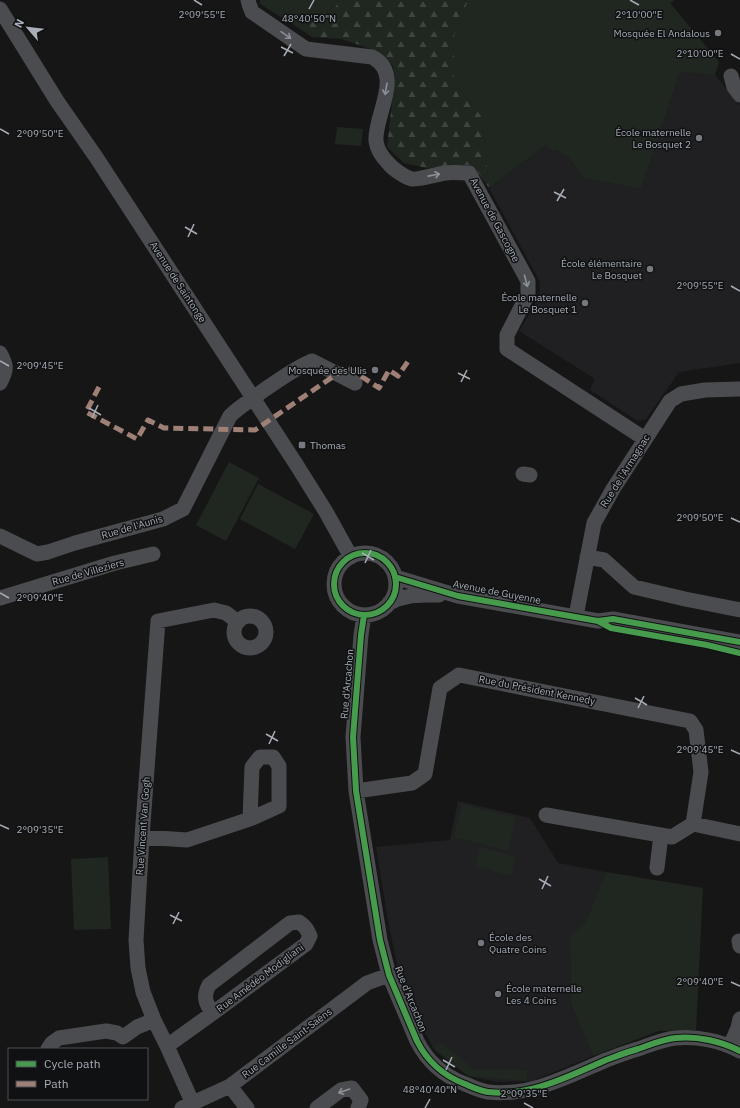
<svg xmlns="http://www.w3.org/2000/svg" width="740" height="1108" font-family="'IBM Plex Sans',sans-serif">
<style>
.built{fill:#202022}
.green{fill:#202720}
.forest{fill:url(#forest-firs)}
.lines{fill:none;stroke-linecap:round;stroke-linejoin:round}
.minor{stroke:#4b4c4f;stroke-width:15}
.quiet{stroke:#9e8076;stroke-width:5;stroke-dasharray:10 5;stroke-linecap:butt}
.cycleway-casing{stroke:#101112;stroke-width:8}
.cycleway{stroke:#469c4c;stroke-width:6}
.oneway{stroke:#8c9098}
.ticks{fill:none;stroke:#a8adb7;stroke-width:1.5}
.poi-dot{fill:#75787f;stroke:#101112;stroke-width:1.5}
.labels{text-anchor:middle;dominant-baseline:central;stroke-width:3;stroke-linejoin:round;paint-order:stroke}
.poi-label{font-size:10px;fill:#a8adb7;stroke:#101112;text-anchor:end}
.street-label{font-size:10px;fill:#a8adb7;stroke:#101112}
.ticks-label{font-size:10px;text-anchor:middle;fill:#a8adb7;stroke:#101112;stroke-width:3;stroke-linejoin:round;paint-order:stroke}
</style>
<defs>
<pattern id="forest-firs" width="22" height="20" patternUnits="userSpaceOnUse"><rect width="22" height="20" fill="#202720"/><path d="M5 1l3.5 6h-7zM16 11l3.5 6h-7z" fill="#3e443e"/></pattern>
</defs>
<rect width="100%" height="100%" fill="#161616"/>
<path class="built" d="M680,72l35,3 25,30v258l-61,9 -33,47 -8,2 -48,-31 5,-11 -76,-48 13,-21 7,-14 1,-14 -51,-94 57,-43 7,7 3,-2 13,8 14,20 58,11z
M458,801l72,17 28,45 48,9 -20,49 -16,15 1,68 22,52 -61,25 -35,1 -29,-6 -33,-25 -32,-58 -15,-72 -12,-74 74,-7z"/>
<path class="green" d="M260,0h79l-3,6 -36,23 -40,-25z
M460,0h215l-5,3 49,59 -4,13 -35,-3 -39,117 -58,-11 -14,-20 -13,-8 -3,2 -7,-7 -57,43 -7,-71 -28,-34v-47l12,-33z
M337,127l26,2 -2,17 -26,-2z
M229,462l30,16 -33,63 -30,-16z
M258,484l56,30 -19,35 -55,-30z
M462,804l54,14 -8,33 -54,-14z
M480,847l36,10 -5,19 -36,-10z
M108,857l3,72 -37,1 -3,-71z
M606,872l97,16 -7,142 -37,1 -66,25 -22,-52 -1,-68 16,-15z
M441,1043l33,26 53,1v11l-59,-5 -36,-29z"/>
<path class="forest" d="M339,0h121l7,3 -13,33v47l28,34 7,71 -10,-14 -10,-9 -42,3 -23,-5 -17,-16 8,-71 -2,-10 -11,-10 -14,-8 -27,-9 -29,-2 -12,-8 36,-23z"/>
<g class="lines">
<path class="minor" d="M248,0l1,4 3,8 54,37 66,8c33,17 2,58 4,84 1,9 7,17 13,23 4,5 17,14 23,15 5,1 26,-5 33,-6 8,-1 16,0 24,0l59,108v13l-21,41v14l138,90
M0,9l57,92 39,56 200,307 30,48 25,45
M731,76l3,11 6,8
M0,353c7,12 7,17 0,30
M523,474l7,1
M0,536l37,18 11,-2 27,-9 88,-24 20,-10 47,-93c10,-10 23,-17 34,-26 17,-11 29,-21 48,-29l43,22
M334 584a31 31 0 1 1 62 0a31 31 0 1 1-62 0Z
M587,557l17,3 30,27 51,12 55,11
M395,577l63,19 140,25 15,-2 127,23
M0,598l115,-35 38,-9
M389,603c18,-9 31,-8 50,-8
M364,615l-3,20 -8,102 3,54 24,149 9,35 28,66c10,20 27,35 48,43 7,3 15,7 23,8 42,5 81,-16 118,-32 11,-4 21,-8 32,-11 12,-4 25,-10 38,-11 21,-2 45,3 64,13
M576,616l18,-93 19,-34 57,-88 11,-7 24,-4 35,-1
M234 632a16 16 0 1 1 32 0a16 16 0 1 1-32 0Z
M356,791l56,-8 13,-9 15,-86 19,-13 231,46 6,9 5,42 -8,52 -21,13 -126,-22
M693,824l47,10
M142,837l45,3 63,-21 2,-52 8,-10h13l6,9v40l-29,13
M657,868l4,-33
M299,922c6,4 8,7 11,14l-4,8 -93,69c-8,-10 -10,-17 -4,-28l81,-62z
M739,941l1,5
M123,1037l14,-10 17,-7
M167,1046l46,-33
M730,1046l8,-18 2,-9
M48,1049l4,-6 7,-5 47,-7 11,2 6,4
M230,1086l17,22
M193,1104l-26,-58 -13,-26 -11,-28 -5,-24 -2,-28 6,-103 16,-216 56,-11 12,3 12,9
M182,1108l48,-22 137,-103 22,-8
M317,1108l24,-18 11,-2 9,12 -3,8"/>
<path class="quiet" d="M99,387l-13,25 51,27 11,-19 16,8 91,2 92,-63 32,21 10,-18 9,6 11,-16"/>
<defs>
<path id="cycleway" d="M334 584a31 31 0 1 1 62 0a31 31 0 1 1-62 0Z
M395,577l63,19 140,25 15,-2 127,23
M364,615l-3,20 -8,102 3,54 24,149 9,35 28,66c10,20 27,35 48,43 7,3 15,7 23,8 42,5 81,-16 118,-32 11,-4 21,-8 32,-11 12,-4 25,-10 38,-11 21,-2 45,3 64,13
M598,621l13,7 96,17 33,8"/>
</defs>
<use href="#cycleway" class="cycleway-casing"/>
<use href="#cycleway" class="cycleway"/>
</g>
<defs><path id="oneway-shaft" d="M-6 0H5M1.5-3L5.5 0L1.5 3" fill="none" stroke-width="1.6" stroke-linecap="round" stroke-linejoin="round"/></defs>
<g class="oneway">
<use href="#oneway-shaft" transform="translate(286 35) rotate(35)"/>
<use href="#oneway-shaft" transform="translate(386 89) rotate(100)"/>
<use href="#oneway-shaft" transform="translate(434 175) rotate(-11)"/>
<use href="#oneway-shaft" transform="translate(526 281) rotate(75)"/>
<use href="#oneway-shaft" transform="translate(344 1091) rotate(161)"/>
</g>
<path class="ticks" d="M194,0l8,5M630,0l9,5M309,9l5,-9M281,47l12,6M731,54l9,5M284,56l7,-12M0,129l9,5M554,192l12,6M557,201l7,-12M185,227l12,7M188,237l6,-13M731,286l9,5M0,361l9,5M458,373l12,6M461,382l6,-12M89,408l12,7M92,418l6,-13M731,518l9,4M362,553l12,7M365,563l6,-13M0,593l9,5M635,698l12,7M638,708l6,-12M266,734l12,7M269,744l6,-13M731,750l9,4M0,825l9,4M539,879l12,7M542,889l6,-13M170,915l12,6M173,924l6,-12M731,982l9,4M443,1060l12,7M446,1070l6,-13M524,1103l9,5M425,1108l5,-9"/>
<g class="poi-dot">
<circle cx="718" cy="33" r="4"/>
<circle cx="699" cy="138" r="4"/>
<circle cx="650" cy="269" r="4"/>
<circle cx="585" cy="303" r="4"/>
<circle cx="375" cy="370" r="4"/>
<rect x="298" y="441" width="8" height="8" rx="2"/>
<circle cx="481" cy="943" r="4"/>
<circle cx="498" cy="994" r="4"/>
</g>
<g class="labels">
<g class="poi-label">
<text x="710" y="33">Mosquée El Andalous</text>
<text x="691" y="132">École maternelle<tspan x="691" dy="12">Le Bosquet 2</tspan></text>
<text x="642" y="263">École élémentaire<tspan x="642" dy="12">Le Bosquet</tspan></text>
<text x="577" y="297">École maternelle<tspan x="577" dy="12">Le Bosquet 1</tspan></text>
<text x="367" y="370">Mosquée des Ulis</text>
<text x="310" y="445" text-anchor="start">Thomas</text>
<text x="489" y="937" text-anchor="start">École des<tspan x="489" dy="12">Quatre Coins</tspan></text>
<text x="506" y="988" text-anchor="start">École maternelle<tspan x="506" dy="12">Les 4 Coins</tspan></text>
</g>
<g class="street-label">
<text transform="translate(495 220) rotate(62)">Avenue de Gascogne</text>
<text transform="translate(178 282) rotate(57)">Avenue de Saintonge</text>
<text transform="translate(625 471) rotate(-58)">Rue de l'Armagnac</text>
<text transform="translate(132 527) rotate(-16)">Rue de l'Aunis</text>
<text transform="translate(88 572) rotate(-16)">Rue de Villeziers</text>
<text transform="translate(497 592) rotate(11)">Avenue de Guyenne</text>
<text transform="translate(347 684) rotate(-85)">Rue d'Arcachon</text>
<text transform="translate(537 690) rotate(11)">Rue du Président Kennedy</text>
<text transform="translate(143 826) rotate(-86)">Rue Vincent Van Gogh</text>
<text transform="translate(260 978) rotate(-37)">Rue Amédéo Modigliani</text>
<text transform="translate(411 999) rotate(68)">Rue d'Arcachon</text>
<text transform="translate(287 1043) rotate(-37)">Rue Camille Saint-Saëns</text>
</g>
</g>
<g class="ticks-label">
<text x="202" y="18">2°09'55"E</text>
<text x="639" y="18">2°10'00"E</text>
<text x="309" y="22">48°40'50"N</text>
<text x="700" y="57">2°10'00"E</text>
<text x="40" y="137">2°09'50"E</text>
<text x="700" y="289">2°09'55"E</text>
<text x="40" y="369">2°09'45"E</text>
<text x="700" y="521">2°09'50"E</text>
<text x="40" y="601">2°09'40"E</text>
<text x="700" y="753">2°09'45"E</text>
<text x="40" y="833">2°09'35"E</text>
<text x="700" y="985">2°09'40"E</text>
<text x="430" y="1093">48°40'40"N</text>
<text x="524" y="1097">2°09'35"E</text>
</g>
<rect x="8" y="1048" width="140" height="52" fill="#101112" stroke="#4d4f54"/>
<rect x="16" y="1061" width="20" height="6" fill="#469c4c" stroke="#4d4f54"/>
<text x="44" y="1068" font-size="12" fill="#a8adb7">Cycle path</text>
<rect x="16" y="1081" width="20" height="6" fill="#9e8076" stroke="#4d4f54"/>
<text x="44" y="1088" font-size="12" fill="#a8adb7">Path</text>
<g transform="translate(28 28) rotate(298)" stroke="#101112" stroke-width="3" paint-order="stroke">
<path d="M0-3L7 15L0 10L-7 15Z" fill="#a8adb7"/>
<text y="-6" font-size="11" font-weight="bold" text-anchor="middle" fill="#a8adb7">N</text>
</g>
</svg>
